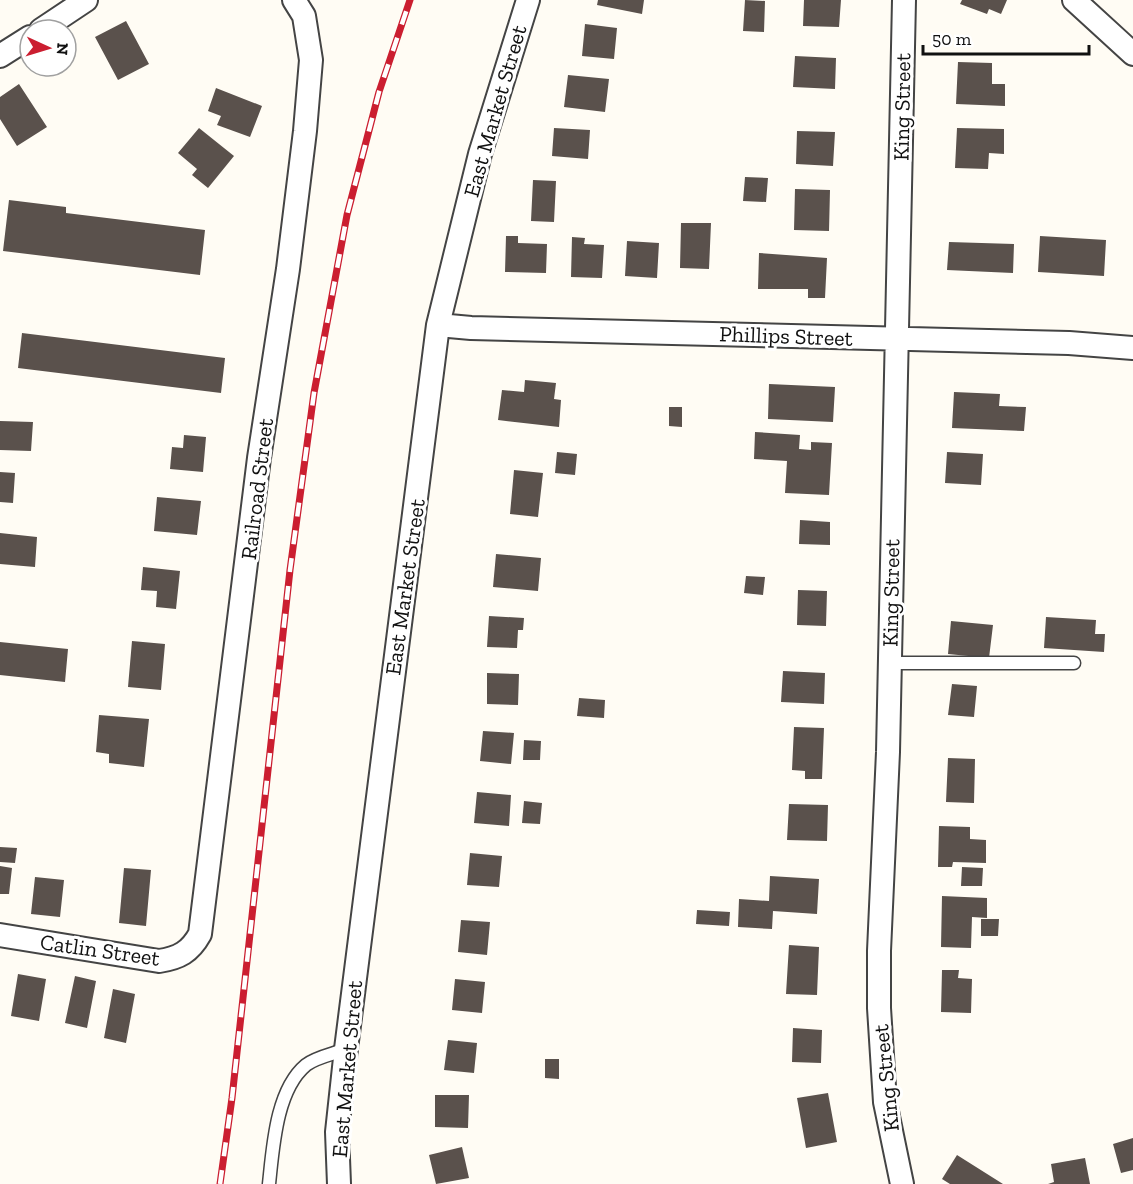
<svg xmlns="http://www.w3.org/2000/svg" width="1133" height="1184" font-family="'Zilla Slab',serif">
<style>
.building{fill:#5a514c}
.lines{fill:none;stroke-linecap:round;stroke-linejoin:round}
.service-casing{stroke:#444;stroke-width:15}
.minor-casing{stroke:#444;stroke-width:26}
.service{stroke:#fff;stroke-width:12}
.minor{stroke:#fff;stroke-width:22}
.rail-casing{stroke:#cb1e30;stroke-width:7}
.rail{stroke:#fff;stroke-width:4.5;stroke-dasharray:14;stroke-linecap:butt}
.labels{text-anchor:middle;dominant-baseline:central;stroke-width:6;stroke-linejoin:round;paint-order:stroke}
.street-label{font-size:22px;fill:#111;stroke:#fff}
</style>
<rect width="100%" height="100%" fill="#fffcf4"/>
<path class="building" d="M598,0h46l-2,14 -45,-9z
M745,0l20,1 -1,31 -21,-1z
M804,0h37l-2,27 -36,-1z
M962,0h45l-6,14 -12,-5 -2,5 -27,-10z
M126,21l23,43 -31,16 -23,-43z
M585,24l32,4 -3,31 -32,-3z
M795,56l41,2 -1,31 -42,-2z
M958,62l34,1v21h13v22l-49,-2z
M568,75l41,4 -4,33 -41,-5z
M19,84l28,43 -30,19 -17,-27v-22z
M216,88l46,18 -12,31 -33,-12 4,-9 -13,-5z
M199,128l35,28 -26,32 -16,-13 5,-6 -19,-16z
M554,128l36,2 -2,29 -36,-3z
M957,128l47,1v25l-15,-1 -1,16 -33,-1z
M797,131l38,1 -2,34 -37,-2z
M745,177l23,1 -2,24 -23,-1z
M533,180l23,1 -2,41 -23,-1z
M795,189l35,1 -1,41 -35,-1z
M9,200l57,7v6l139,17 -5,45 -197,-24z
M681,223h30l-2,46 -29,-1z
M506,236h12v7l29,1 -1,29 -41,-1z
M1040,236l66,4 -2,36 -66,-4z
M572,237l13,1 -1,6 20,1 -2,33 -31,-1z
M627,241l32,2 -2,35 -32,-2z
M949,242l65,2 -1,29 -66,-3z
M759,253l68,5 -2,40h-17v-9h-50z
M22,333l203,25 -4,35 -203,-25z
M525,380l31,3 -2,16 7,1 -2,27 -61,-7 4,-30 22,2z
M769,384l66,3 -2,35 -65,-3z
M954,392l46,2 -1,12 27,1 -2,24 -72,-3z
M669,407h13v20l-13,-1z
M0,421l33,1 -2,29 -31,-1z
M755,432l45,3 -1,14 12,1v-8l21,1 -3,52 -44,-2 2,-32 -33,-2z
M184,435l22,2 -3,35 -33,-3 2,-22 11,1z
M557,452l20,2 -2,21 -20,-2z
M947,452l36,2 -2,31 -36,-2z
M514,470l29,3 -5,44 -28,-3z
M0,472l15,1 -2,30 -13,-1z
M157,497l44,4 -4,34 -43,-4z
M800,520l30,2v23l-31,-1z
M0,533l37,4 -2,30 -35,-3z
M496,554l45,4 -3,33 -45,-4z
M143,567l37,4 -4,38 -20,-2 1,-16 -16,-1z
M746,576l19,1 -2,18 -19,-2z
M798,590l29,1 -1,35 -29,-1z
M489,616l35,2 -1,12h-5l-1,18 -30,-1z
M1046,617l50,3 -1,14h10l-1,18 -60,-4z
M951,621l42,4 -4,33 -41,-4z
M132,641l33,3 -4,46 -33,-3z
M0,642l68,7 -3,33 -65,-7z
M783,671l42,2 -1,31 -43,-2z
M487,673l32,1 -1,31 -31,-1z
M952,684l25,2 -3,31 -26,-2z
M579,698l26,2 -1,18 -27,-2z
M99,715l50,4 -5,48 -35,-4v-9l-13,-2z
M794,727l30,1 -2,51h-17v-8l-13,-1z
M483,731l31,2 -3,31 -31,-3z
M524,740l17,1 -1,19h-17z
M948,758l27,1 -1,44 -28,-1z
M477,792l34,3 -2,31 -35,-3z
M524,801l18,2 -2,21 -18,-1z
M789,804l39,1 -1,36 -40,-1z
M939,826l31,1v12l16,1v23l-33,-1 -1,5h-14z
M0,847l17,1 -2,15 -15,-1z
M470,853l32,3 -3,31 -32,-2z
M0,866l12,2 -3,26h-9z
M962,867l21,1 -1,18h-21z
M124,868l27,2 -5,56 -27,-3z
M770,876l49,3 -2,35 -44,-3 -1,18 -34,-2 1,-28 30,2z
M35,877l29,3 -4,37 -29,-3z
M942,896l45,2v20l-15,-1 -1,31 -30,-1z
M697,910l33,2 -1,14 -33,-2z
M981,919h18l-1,17h-17z
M461,920l29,2 -3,33 -29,-3z
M789,945l30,2 -2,48 -31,-1z
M942,970h17l-1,8 14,1 -1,34 -30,-1z
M18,974l28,5 -7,42 -28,-5z
M75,976l21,5 -9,47 -22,-5z
M455,979l30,3 -3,31 -30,-3z
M113,989l22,5 -9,49 -22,-5z
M793,1028l29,2 -1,33 -29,-1z
M448,1040l29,3 -3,30 -30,-3z
M545,1059h14v20l-14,-1z
M828,1093l9,49 -31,6 -9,-50z
M435,1095h34l-1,33 -33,-1z
M1133,1138v32l-12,3 -8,-29z
M462,1147l7,31 -33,6 -7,-29z
M957,1155l46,29h-53l-8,-5z
M1085,1158l5,26h-42l6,-2 -3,-18z"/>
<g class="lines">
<defs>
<path id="service" d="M889,663h185
M269,1184c4,-37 7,-94 37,-119 10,-8 28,-11 40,-16"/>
<path id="minor" d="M1074,0l59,54
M41,30l45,-30
M0,56l30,-19
M438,325l33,3 598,15 64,5
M0,935l159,26c20,-3 31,-9 41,-27l59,-476 29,-189 17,-138 6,-71 -7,-44 -10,-16
M339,1184l-2,-52 9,-83 92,-724 42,-171 48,-154
M902,1184l-17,-82 -6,-94v-57l9,-199 16,-752"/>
</defs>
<use href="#service" class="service-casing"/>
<use href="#minor" class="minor-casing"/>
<use href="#service" class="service"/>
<use href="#minor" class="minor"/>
<defs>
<path id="rail" d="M220,1184l12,-86 58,-528 24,-177 33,-178 32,-123 31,-92"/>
</defs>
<use href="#rail" class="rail-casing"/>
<use href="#rail" class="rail"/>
</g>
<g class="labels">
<g class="street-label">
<text transform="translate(902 107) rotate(-89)">King Street</text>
<text transform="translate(495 111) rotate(-74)">East Market Street</text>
<text transform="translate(786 336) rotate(2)">Phillips Street</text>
<text transform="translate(257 489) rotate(-83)">Railroad Street</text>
<text transform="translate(405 587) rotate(-82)">East Market Street</text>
<text transform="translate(891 593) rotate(-89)">King Street</text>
<text transform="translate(100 950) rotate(8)">Catlin Street</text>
<text transform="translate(347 1069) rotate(-85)">East Market Street</text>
<text transform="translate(886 1078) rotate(-96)">King Street</text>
</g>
</g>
<g transform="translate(48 48) rotate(94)"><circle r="28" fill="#ffffff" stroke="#a0a0a0" stroke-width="1.5"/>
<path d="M0-4.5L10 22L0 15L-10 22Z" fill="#cb1e30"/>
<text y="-9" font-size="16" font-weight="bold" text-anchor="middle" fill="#111111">N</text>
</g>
<path d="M923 45v9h166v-9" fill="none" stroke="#111111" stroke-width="3"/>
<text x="932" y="45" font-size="18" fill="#111111" stroke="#ffffff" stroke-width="4.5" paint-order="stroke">50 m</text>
</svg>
